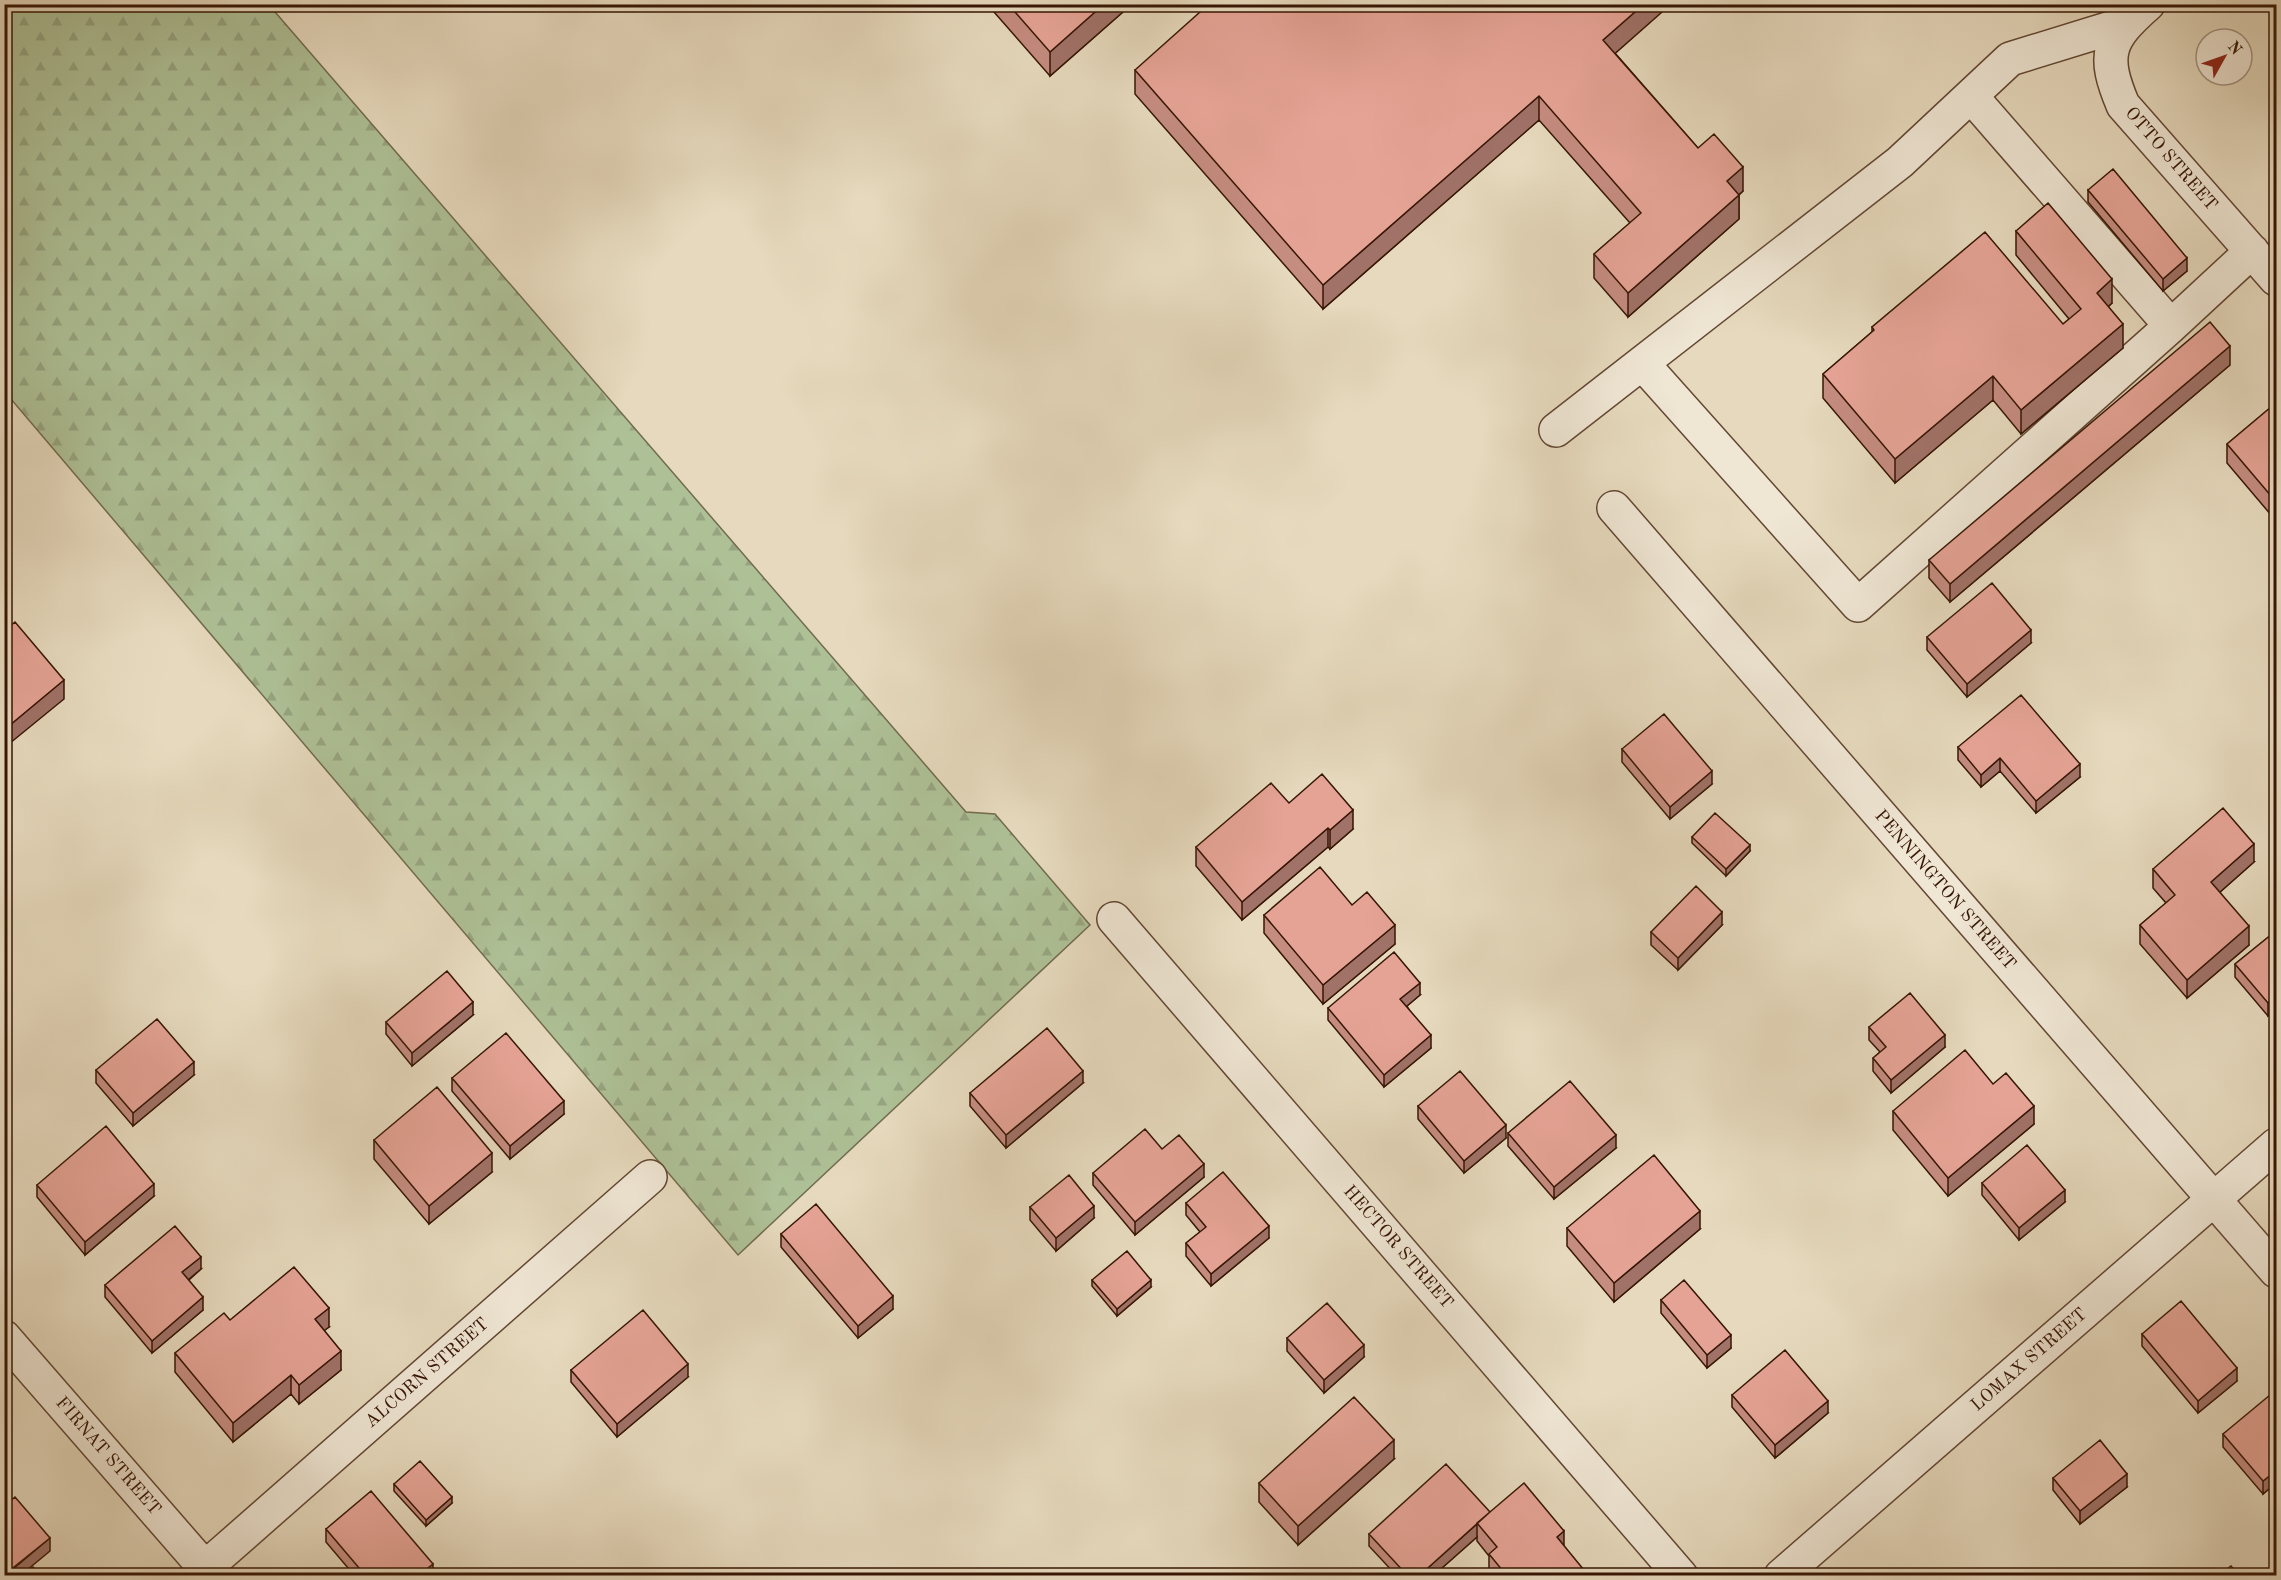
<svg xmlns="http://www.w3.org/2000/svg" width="2281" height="1580" font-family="'Old Standard TT',serif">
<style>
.forest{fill:url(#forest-firs);stroke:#726b4e;stroke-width:1.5}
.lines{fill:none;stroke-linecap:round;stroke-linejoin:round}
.minor-casing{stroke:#634733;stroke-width:36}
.minor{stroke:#efe6d4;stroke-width:33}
.wall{fill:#c58c80;stroke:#371605;stroke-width:1.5}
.shaded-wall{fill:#a07268;stroke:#371605;stroke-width:1.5}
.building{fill:#e5a395;stroke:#371605;stroke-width:1.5}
.labels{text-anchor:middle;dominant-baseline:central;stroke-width:6;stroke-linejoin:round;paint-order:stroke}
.street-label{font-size:18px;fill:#371605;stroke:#efe6d4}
</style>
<defs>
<pattern id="forest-firs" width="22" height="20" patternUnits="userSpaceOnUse" patternTransform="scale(1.5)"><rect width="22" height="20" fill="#aec096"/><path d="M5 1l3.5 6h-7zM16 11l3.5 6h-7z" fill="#96a480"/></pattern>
</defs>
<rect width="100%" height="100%" fill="#e6d9bd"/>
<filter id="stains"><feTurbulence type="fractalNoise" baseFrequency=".00333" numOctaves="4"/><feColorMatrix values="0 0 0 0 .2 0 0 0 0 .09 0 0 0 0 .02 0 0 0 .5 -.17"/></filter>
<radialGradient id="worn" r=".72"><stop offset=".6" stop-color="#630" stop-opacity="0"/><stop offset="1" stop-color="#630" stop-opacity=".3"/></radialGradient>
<path class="forest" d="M4,5h265l697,807 29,2 95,111 -352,330 -733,-863z"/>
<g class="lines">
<defs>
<path id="minor" d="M2148,4c-41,36 -46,51 -25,101l153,174
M2171,326l81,-75
M1642,363l216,242 313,-279 -200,-230
M1556,430l344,-268 110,-103 117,-36
M1614,508l662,763
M1114,919l567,657
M4,1337l208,239
M205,1568l445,-391
M1781,1576l495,-431"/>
</defs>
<use href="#minor" class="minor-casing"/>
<use href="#minor" class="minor"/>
</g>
<path class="wall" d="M987,4h145l-82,72z
M1670,4l-55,49 83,95 45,43 -4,4v24l-111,98 -34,-39v-24l36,-31 -91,-103 -216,189 -188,-215v-24z
M1793,4h12l-7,6z
M2088,190l99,81 -24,20 -75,-89z
M2016,231l96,72 -4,4 15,41 -102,86 -28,-34 -98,83 -72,-85v-24l49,-42v-5l191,-3 6,-5 -53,-64z
M2230,365l-280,237 -21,-24v-18z
M2277,402v120l-50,-59v-19z
M1927,637l104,6 -64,54 -40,-47z
M1958,747l122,30 -44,36 -36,-42 -19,16 -23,-27z
M1622,749l90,35 -42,35 -48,-57z
M1289,803l64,26 -23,20 -2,-2 -86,73 -46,-54v-19z
M1692,837l58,14 -24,25 -34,-33z
M2254,862l-34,30 29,53 -62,53 -47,-54v-19l26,-22 -13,-15v-19z
M1352,905l43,39 -72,60 -59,-71v-18z
M1722,925l-44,45 -27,-25v-13z
M2277,930v79l-9,7 -33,-39v-13z
M1420,995l-13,11 24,42 -47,39 -56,-67v-12z
M473,1015l-61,51 -26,-32v-12z
M1869,1027l76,20 -54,46 -18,-22v-13l7,-6 -11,-12z
M96,1070l98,5 -61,51 -37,-43z
M452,1078l112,36 -54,45 -58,-68z
M1083,1083l-77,65 -36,-42v-13z
M1993,1084l41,40 -86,72 -55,-66v-19z
M1418,1106l88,32 -42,35 -46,-54z
M1508,1133l108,15 -62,51 -46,-53z
M374,1140l118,32 -63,52 -55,-65z
M1162,1149l42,28 -69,58 -42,-50v-12z
M1982,1183l83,19 -46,38 -37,-45z
M37,1185l117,11 -69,59 -48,-58z
M1186,1203l83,35 -58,48 -25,-30v-13l14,-11 -14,-17z
M1030,1207l64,11 -38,33 -26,-31z
M1567,1228l133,1 -86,73 -47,-56z
M781,1234l112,75 -35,29 -77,-91z
M201,1269l-12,11 14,30 -51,43 -47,-56v-12z
M1092,1280l59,7 -34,29 -25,-30z
M1661,1300l70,48 -24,20 -46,-55z
M230,1320l99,7 -5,3 17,40 -42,34 -8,-10 -58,48 -58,-70v-19z
M2142,1334l95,47 -39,32 -56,-67z
M1287,1338l77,19 -40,36 -37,-42z
M571,1370l117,7 -71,60 -46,-55z
M1732,1395l96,18 -53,45 -43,-51z
M2277,1403v79l-14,12 -40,-47v-13z
M1394,1459l-96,86 -39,-43v-19z
M2053,1478l74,9 -47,37 -27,-34z
M394,1484l58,19 -26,23 -32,-35z
M1490,1512l74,35 24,28h-96l-3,-3v-16l-12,-15v-4l-43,38h-38l-27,-29v-12z
M326,1529l107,46h-79l-28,-33z"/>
<path class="shaded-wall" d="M1104,4h28l-82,72v-24z
M1644,4l26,1 -67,59v-24z
M1798,4h7l-7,6z
M1539,96v24l-216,189v-24z
M1743,167v24l-16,14v-24z
M1739,195v24l-111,98v-24z
M2187,258v13l-24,20v-12z
M2112,279v24l-15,14v-24z
M2123,324v24l-102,86v-24z
M2230,346v19l-280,237v-18z
M1993,376v24l-98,83v-24z
M2031,630v13l-64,54v-13z
M64,680v19l-60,49v-18z
M2000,758v13l-19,16v-12z
M2080,764v13l-44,36v-12z
M1712,771v13l-42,35v-12z
M1353,810v19l-23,20v-19z
M1328,828v19l-86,73v-18z
M2254,844v18l-43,38v-18z
M1750,845v6l-24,25v-7z
M1722,912v13l-44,45v-12z
M1395,925v19l-72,60v-19z
M2249,926v19l-62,53v-18z
M1420,983v12l-20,17v-13z
M2277,996v13l-9,7v-13z
M473,1002v13l-61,51v-13z
M1431,1035v13l-47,39v-12z
M1945,1035v12l-54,46v-13z
M194,1062v13l-61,51v-13z
M1083,1071v12l-77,65v-13z
M564,1101v13l-54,45v-13z
M2034,1106v18l-86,72v-18z
M1506,1125v13l-42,35v-12z
M1616,1135v13l-62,51v-12z
M492,1153v19l-63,52v-18z
M1204,1164v13l-69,58v-13z
M154,1184v12l-69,59v-13z
M2065,1190v12l-46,38v-12z
M1094,1206v12l-38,33v-13z
M1700,1211v18l-86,73v-19z
M1269,1226v12l-58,48v-12z
M201,1257v12l-19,16v-13z
M1151,1280v7l-34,29v-7z
M893,1296v13l-35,29v-12z
M203,1297v13l-51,43v-12z
M329,1308v19l-14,11v-19z
M1731,1335v13l-24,20v-13z
M1364,1345v12l-40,36v-13z
M341,1351v19l-42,34v-19z
M688,1364v13l-71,60v-13z
M2237,1368v13l-39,32v-12z
M291,1375v19l-58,48v-19z
M1828,1401v12l-53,45v-13z
M1394,1440v19l-96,86v-19z
M2277,1470v12l-14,12v-13z
M2127,1474v13l-47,37v-13z
M452,1497v6l-26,23v-6z
M1477,1524v13l-43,38h-14z
M1564,1531v19l-7,-13z
M50,1538v13l-29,24h-15z
M433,1564v11h-14z"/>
<path class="building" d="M1008,4h96l-54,48z
M1209,4h435l-41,36 95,108 16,-14 29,33 -16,14 12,14 -111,98 -34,-39 47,-41 -102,-117 -216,189 -188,-215z
M2113,169l74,89 -24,21 -75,-89z
M2048,203l64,76 -15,14 26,31 -102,86 -28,-34 -98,83 -72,-85 51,-44 -2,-3 113,-95 78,92 18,-15 -65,-78z
M2210,322l20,24 -280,238 -21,-24z
M2277,402v101l-50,-59z
M1992,583l39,47 -64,54 -40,-47z
M15,622l49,58 -60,50v-99z
M2021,695l59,69 -44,37 -36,-43 -19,17 -23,-28z
M1664,714l48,57 -42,36 -48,-58z
M1322,774l31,36 -23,20 -2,-2 -86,74 -46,-55 75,-64 18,20z
M2223,808l31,36 -43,38 38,44 -62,54 -47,-55 35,-30 -22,-26z
M1715,813l35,32 -24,24 -34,-32z
M1320,867l32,38 15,-13 28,33 -72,60 -59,-70z
M1696,886l26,26 -44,46 -27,-26z
M2277,930v66l-9,7 -33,-39z
M1394,952l26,31 -20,16 31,36 -47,40 -56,-67z
M447,971l26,31 -61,51 -26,-31z
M1910,993l35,42 -54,45 -18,-22 13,-11 -17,-20z
M157,1019l37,43 -61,51 -37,-43z
M1047,1028l36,43 -77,64 -36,-42z
M506,1033l58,68 -54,45 -58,-68z
M1965,1050l28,34 13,-11 28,33 -86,72 -55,-67z
M1460,1071l46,54 -42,36 -46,-55z
M1570,1081l46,54 -62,52 -46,-54z
M437,1087l55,66 -63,53 -55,-66z
M106,1126l48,58 -69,58 -48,-57z
M1145,1129l17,20 17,-14 25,29 -69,58 -42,-49z
M2027,1145l38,45 -46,38 -37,-45z
M1654,1155l46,56 -86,72 -47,-55z
M1223,1172l46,54 -58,48 -25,-31 20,-16 -20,-24z
M1069,1175l25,31 -38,32 -26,-31z
M816,1204l77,92 -35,30 -77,-92z
M175,1226l26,31 -19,15 21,25 -51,44 -47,-56z
M1127,1251l24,29 -34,29 -25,-29z
M294,1267l35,41 -14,11 26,32 -42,34 -8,-10 -58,48 -58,-70 49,-40 6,7z
M1684,1280l47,55 -24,20 -46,-55z
M2181,1301l56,67 -39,33 -56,-67z
M1327,1303l37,42 -40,35 -37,-42z
M643,1310l45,54 -71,60 -46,-54z
M1785,1350l43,51 -53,44 -43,-50z
M2270,1395l7,8v67l-14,11 -40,-47z
M1354,1397l40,43 -96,86 -39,-43z
M2100,1440l27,34 -47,37 -27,-33z
M420,1461l32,36 -26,23 -32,-36z
M1446,1464l44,48 -70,63h-13l-38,-41z
M1524,1483l40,48 -7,6 31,38h-91l6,-4 -14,-17 8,-7 -20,-24z
M371,1491l62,73 -14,11h-54l-39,-46z
M15,1497l35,41 -46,37v-69z
M2231,1566l8,9h-20z
M33,1567l7,8h-17z"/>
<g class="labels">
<g class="street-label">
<text transform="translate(2171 159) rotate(49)">OTTO STREET</text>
<text transform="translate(1945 890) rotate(49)">PENNINGTON STREET</text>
<text transform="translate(1398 1247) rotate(49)">HECTOR STREET</text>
<text transform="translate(2029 1360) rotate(-41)">LOMAX STREET</text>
<text transform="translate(427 1373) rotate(-41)">ALCORN STREET</text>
<text transform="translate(108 1456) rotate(49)">FIRNAT STREET</text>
</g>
</g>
<rect width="2281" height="1580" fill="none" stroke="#e6d9bd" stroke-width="24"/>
<rect x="6" y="6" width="2269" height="1568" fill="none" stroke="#371605" stroke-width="3"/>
<rect x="12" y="12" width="2257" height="1556" fill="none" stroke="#371605" stroke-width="1.5"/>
<g transform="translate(2224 57) rotate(50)"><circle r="28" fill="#efe6d4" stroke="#a59381" stroke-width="1.5"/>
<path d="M0-4.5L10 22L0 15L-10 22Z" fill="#8f2418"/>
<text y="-9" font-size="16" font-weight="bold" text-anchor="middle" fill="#371605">N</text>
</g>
<rect width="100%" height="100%" filter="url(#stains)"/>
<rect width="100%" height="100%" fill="url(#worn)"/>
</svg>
